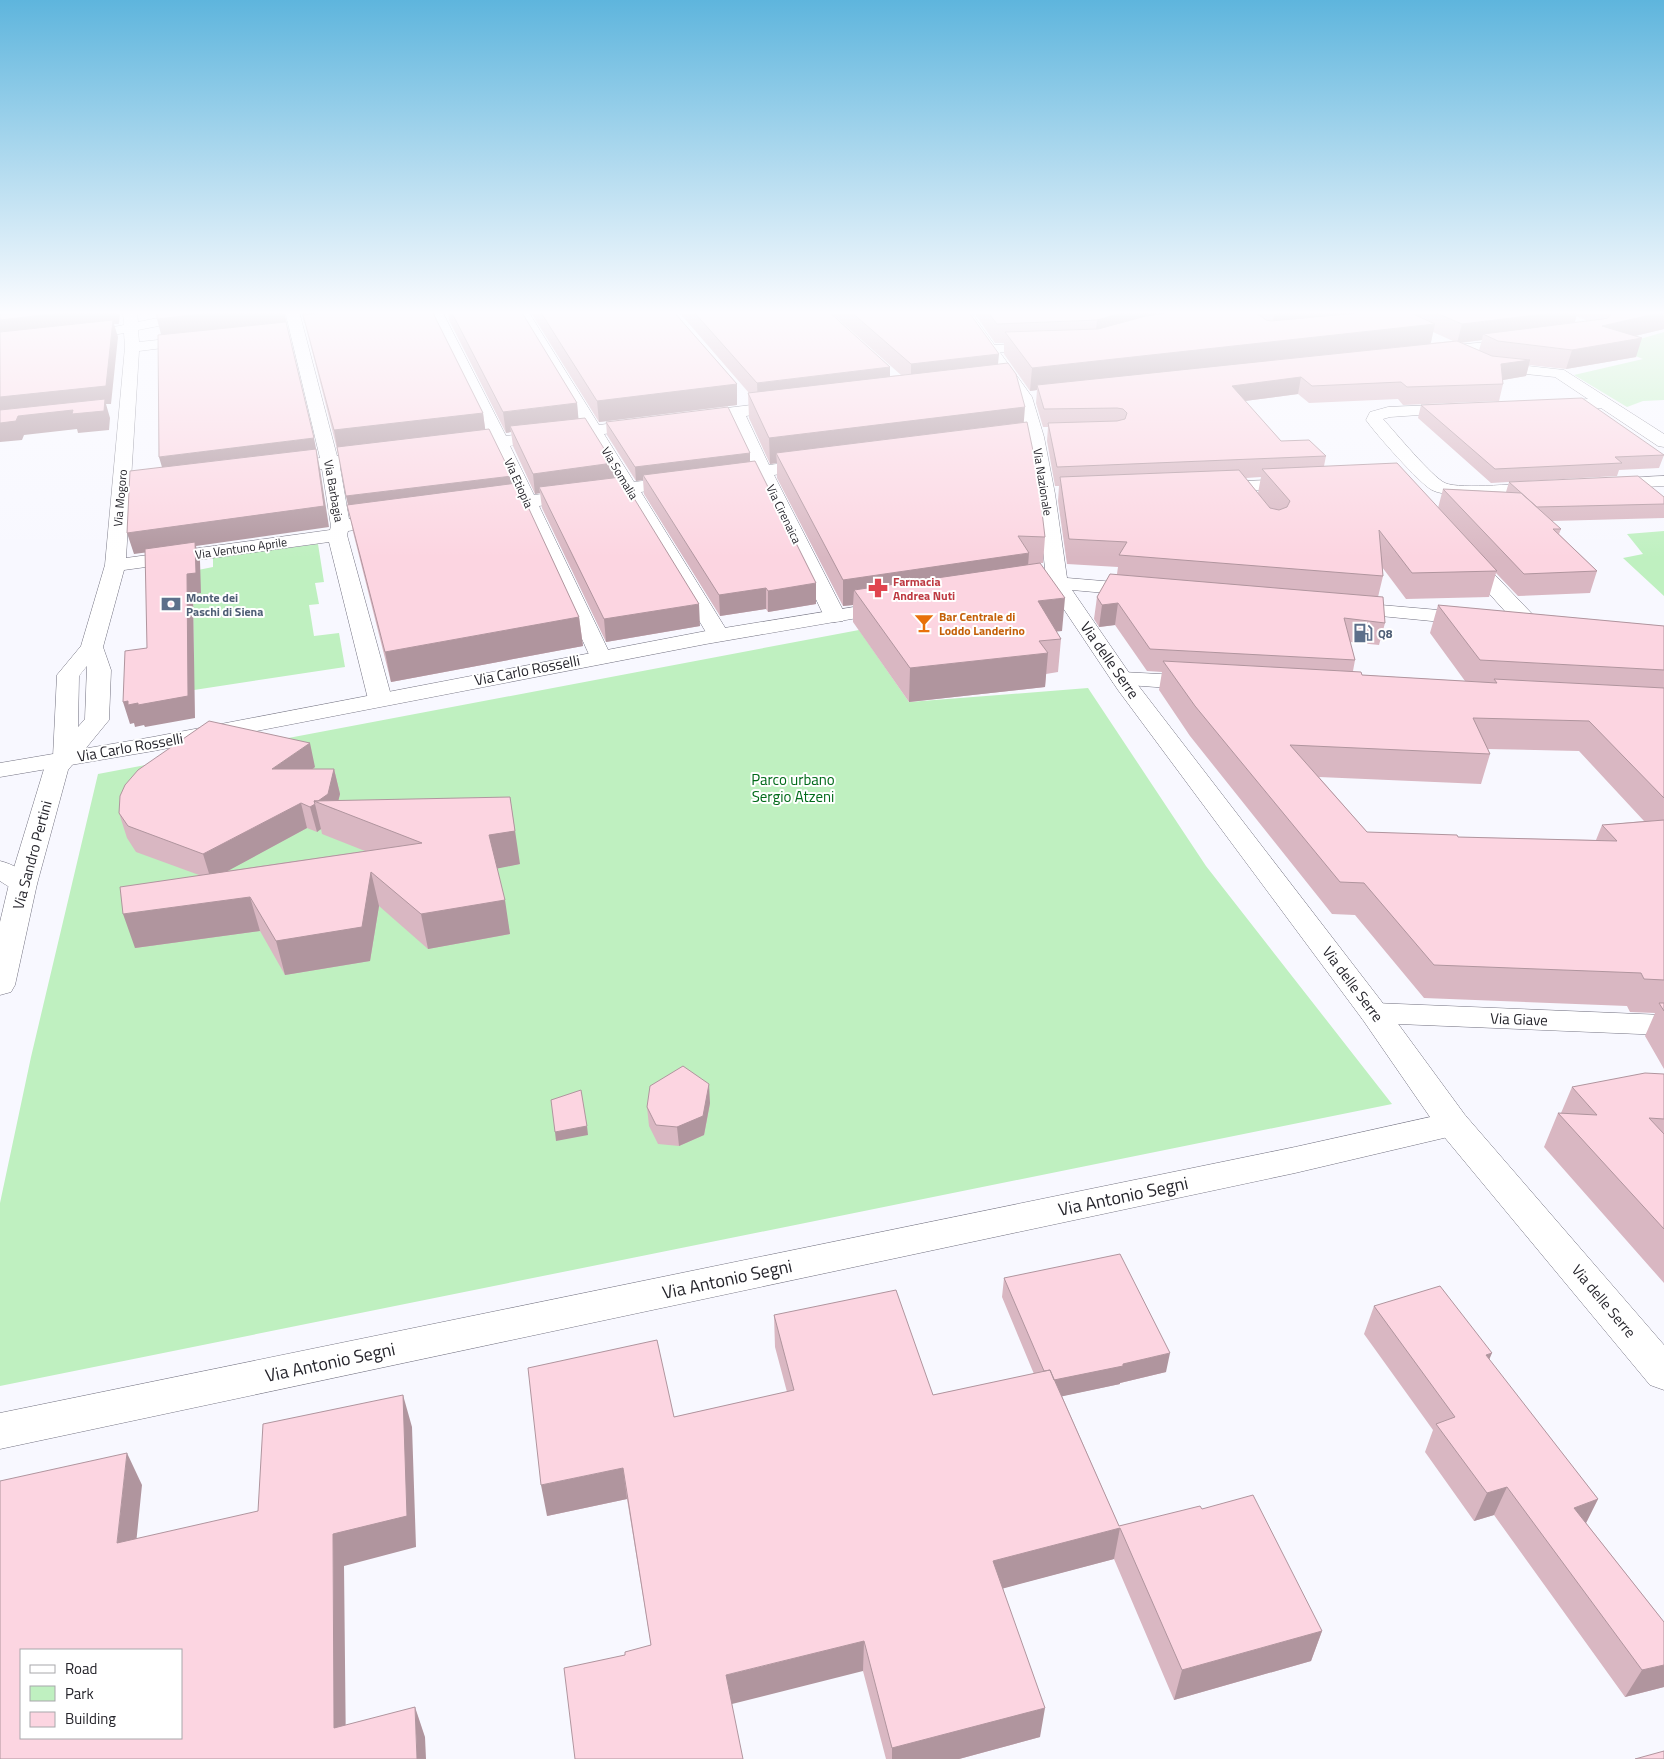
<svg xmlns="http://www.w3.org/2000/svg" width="1664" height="1759" font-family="'Titillium Web',sans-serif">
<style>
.green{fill:#bff0c0}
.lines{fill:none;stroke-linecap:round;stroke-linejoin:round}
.street-casing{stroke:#737281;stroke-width:1}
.secondary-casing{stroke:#737281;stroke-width:1}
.street{fill:#fff;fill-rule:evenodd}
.secondary{fill:#fff;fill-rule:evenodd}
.wall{fill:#d9b7c2;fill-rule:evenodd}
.shaded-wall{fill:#b0959e}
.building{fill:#fcd5e1;stroke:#b0959e;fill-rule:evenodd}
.labels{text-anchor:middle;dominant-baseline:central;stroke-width:4;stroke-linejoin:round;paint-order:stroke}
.far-street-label{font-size:12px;fill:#26252c;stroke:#fff}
.far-health-label{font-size:12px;font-weight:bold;fill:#be3a42;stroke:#fff;text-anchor:start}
.far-service-label{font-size:12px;font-weight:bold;fill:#4e5e75;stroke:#fff;text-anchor:start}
.far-food-label{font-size:12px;font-weight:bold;fill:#c56008;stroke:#fff;text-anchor:start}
.street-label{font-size:15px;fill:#26252c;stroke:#fff}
.park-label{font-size:15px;fill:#006a19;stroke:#fff}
.near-street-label{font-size:18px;fill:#26252c;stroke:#fff}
</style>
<rect width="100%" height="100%" fill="#f8f8ff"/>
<path class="green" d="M1664,332v68l-21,1 -16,6 -53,-32 69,-16 -30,-12z
M1664,531v65l-41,-38 20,-4 -16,-20z
M318,544l6,38 -9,1 4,21 -10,1 5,31 25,-3 6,34 -151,23 -1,-96 8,-1 -3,-23 15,-3v-9z
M859,630l50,72 179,-14 118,178 186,238 -1392,282v-183l31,-146 67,-283z"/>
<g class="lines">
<defs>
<path id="street" d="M123,311h14l1,11 54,-11h30l-7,4 -77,15 1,12 56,-6 5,1 2,3 -2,3 -5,1 -56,7 -8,129 36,-4 6,1 3,4 -3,4 -43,6 -4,67 204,-28 1,-4 -9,-57 -40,4 -6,-1 -3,-4 3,-4 44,-6 -35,-147h14l38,145 39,-4 6,1 3,4 -3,4 -42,6 9,52 40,-5 7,2 2,4 -2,4 -48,7 -1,4 45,164 -4,5 -8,2 -8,-2 -4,-5 -39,-157 -205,28 -21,77 8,23 -2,50 -41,50 -31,114 -22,101 -4,7 -11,3v-73l9,-38 35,-115 9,-12 4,-82 24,-29 24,-81 20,-218 -1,-14 -11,2 -5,-1 -2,-3 2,-3 16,-3zM87,666l-2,53 -7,8 1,-51z
M428,311h14l64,125 77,-10 -69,-115h14l71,114 45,-6 6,1 2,4 -2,4 -46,6 30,48 48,-6 6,1 3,4 -3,4 -6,1 -41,6 88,142 -3,5 -8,2 -8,-2 -86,-145 -85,12 72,150 -3,5 -8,2 -8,-2 -70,-153 -33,5 -7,-2 -2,-4 2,-4 35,-5 -23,-50 -36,4 -6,-1 -3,-4 3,-4 37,-5zM589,436l29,48 -84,11 -24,-49z
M1517,339l5,1 2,3 -2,3 -86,9 -5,-1 -2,-3 2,-3 5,-1z
M1041,343l5,1 2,3 -2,3 -56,3 -5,-1 -2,-3 2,-3 5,-1z
M1491,362l73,8 100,64v13l-6,-1 -57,-38 -49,3 -6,-2 -2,-3 2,-3 6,-2 36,-2 -33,-22 -69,-7 -3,-3 3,-3z
M785,401l6,2 2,3 -2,3 -45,7 23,49 44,-6 6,1 3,4 -3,4 -6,1 -39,6 72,141 -3,5 -8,1 -8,-1 -3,-5 -67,-139 -33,4 -6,-1 -3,-4 3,-4 34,-5 -22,-49 -36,4 -6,-1 -2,-4 2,-4 6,-1z
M1457,404l6,2 2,3 -2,3 -73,5 -7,2c12,13 49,58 62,64 16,7 80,0 100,-1l6,1 3,4 -3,4c-20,5 -101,9 -119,-1 -12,-6 -57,-57 -66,-70l4,-8 18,-5z
M1664,476v10l-56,3 -6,-1 -3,-4 3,-4 6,-1z
M1297,479l6,1 3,4 -3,4 -88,4 -6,-1 -3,-4 3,-4 6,-1z
M1467,551l7,2 62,65 3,5 -3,5 -8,1 -8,-1 -60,-67 -3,-4 3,-4z
M1122,672l76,4 8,2 3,5 -3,5 -8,2 -84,-6 -3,-5 3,-5z
M1374,1003l290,12v20l-290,-12 -11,-3 -4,-7 4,-7z
M1453,1112l12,3 5,9 -5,9 -170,40 -1295,276v-36l1295,-266z"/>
<path id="secondary" d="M956,311h14l62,86 12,40 11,57 12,84 72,6 7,2 3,4 -3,4 -7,2 -67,-6 62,90 251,326 80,109 199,230v45l-14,-5 -209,-252 -78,-113 -245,-330 -67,-100 -33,5 -7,-2 -3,-4 3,-4 35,-7 -9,-84 -11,-57 -10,-40z
M891,601l7,2 4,4 -4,4 -192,33 -553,107 -153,26v-14l153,-26 553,-106z
M1346,602l127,11 8,1 3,5 -3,5 -8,1 -134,-13 -4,-4 4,-4z
M0,861c13,3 29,12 37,23l-4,6c-14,3 -21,-1 -33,-9z"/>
</defs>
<use href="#street" class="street-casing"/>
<use href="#secondary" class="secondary-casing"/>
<use href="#street" class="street"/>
<use href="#secondary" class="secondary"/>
</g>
<path class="wall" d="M301,311h131l51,102 2,16 27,47 1,8 66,133 4,29 -192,36 -38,-150 -15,-79 -33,-130z
M448,311h73l56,92 1,16 36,59 86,148 -94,16 -64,-134 -2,-15 -5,1 -22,-48 -2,-14 -5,1 -57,-113z
M530,311h143l64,73v21l-138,17z
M678,311h150l62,56v9l11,-1 -72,-64h139l30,53 25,58 22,115 -2,26h-3l22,68h-6l5,8 -3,33 -12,2 -1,13 -136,15 -56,-80v-17l-10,1 -66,-128v-15l-7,1 -21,-46 -1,-25h1z
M973,311h691v18l-29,7 1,21 -70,12 -37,-4 -3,11 -23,4v4l-4,17 -96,4 -5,-6 -89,4 -11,-9 -53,7 36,40 45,15 -2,10 114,42 5,-19 63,3 3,-10 155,15v21l-112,3 9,8 -2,5 38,37 -7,22 -72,3 -22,-23 -7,24 -83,2 -24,-32 1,9 -5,21 7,26 -6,22 -29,-3 5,18 -2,11 9,4 103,6 -35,-48 8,-28 226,21v443l-19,-33 10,-23 -25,-1 -3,-6 -203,-8 -69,-83 -23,-1 -142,-178 -31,-46 3,-18 -15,-1 -32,-46 -16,2 -5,-8 3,-22 20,-23 1,-7 -51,-3 -9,-63 1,-15h-4l-8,-45 1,-14h-5l-7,-24 1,-13 -7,1 -26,-37v-11h-9zM1576,316l7,3 4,2 -12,1zM1433,332l20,9 -22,2zM1482,340l-3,10 -18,-7zM1261,477l-3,16 -12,-15zM1488,749l91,2 65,70 -42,4 -6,15 -138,-3 -91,-5 -48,-55 162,7 9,-30z
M1421,405l243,50 -5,13 -40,2 -2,6 -126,7 -73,-65z
M606,422l144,31v9l66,142 -48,8 -2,-3 -46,7 -76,-122 -1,-14 -7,1 -29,-46z
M315,767l-2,2h21l6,25 -2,7 182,63 -23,4 13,66 -82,15 -49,-43 -9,55 -85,14 -25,-44 -125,17 64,-73 -63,-23 -9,-14 -8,-25zM307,828l10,4 4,-3 1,5 43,17 -138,20z
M1664,1074v209l-120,-136 14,-34h3l11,-26z
M710,1103l-6,32 -25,11 -21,-2 -9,-18 -2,-19z
M1004,1278l162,94 -46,11v1l-58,12 57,130 83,-17 120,122 -11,30 -137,39 -60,-141 -111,29 37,149 -81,22h-73l-23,-88 -238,-16 26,-10 -24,-146 -80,17 127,-99 113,-25 -12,-45 -1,-32 159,80 101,-21 -32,-77z
M1374,1306l115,54 109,139 -12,24 78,99v65l-39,10 -131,-182 -20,6 -49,-69 8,-22 -69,-96z"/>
<path class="shaded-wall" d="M78,311h42l-1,13h-5l4,13 -7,67h-5l4,14 -1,12 -31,3 -1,-4 -53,6 -2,5 -22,2v-19l18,-7 86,-11 -104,11v-96z
M228,311h56l3,13 -125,14 -5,-19z
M302,311h106l-105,4 2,8h-1z
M1129,311h116l-150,28 2,-19z
M1275,311h105l-109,19z
M1569,311h9l-5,18 -90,5 -1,6 -25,3 5,-19z
M1664,312v17l-67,16 5,-19z
M1435,324l-5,22 -393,39v5l-7,1 2,-23z
M1642,338l-6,19 -70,12 6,-19z
M999,354l-2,20 -86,10v-20z
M1530,360l-4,16 -29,5 4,-17z
M890,367v20l-132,16 -1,-20z
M1301,377l-3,17 -69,9 3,-17z
M737,384v21l-138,17 -2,-21z
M577,403l2,21 -69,2 1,6 -5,1 -3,-21z
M1025,407l-2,25 -247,21 1,10 -7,1 -1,-26z
M483,413l3,22 -148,18 -4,-23z
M314,438l6,31 9,58 -133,19 4,15 1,32 -8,1 2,124 -50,9 -1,-2 -9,2 -1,-4 -4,1 -7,-22 64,-128 8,-28 -61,8 -7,-21 37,-59 -5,-17z
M750,453v13l-107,9v5l-7,1 -1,-14z
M613,463l2,21 -76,3 1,6 -5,1 -2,-20z
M512,476l2,20 -163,21 -5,-21z
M1029,553l-2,26 -173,11 -1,15 -10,1v-26z
M816,583v21l-48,8v-21z
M766,588v21l-46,7 -1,-21z
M1065,598l-3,33 -27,3 3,-33z
M1118,603l-3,22 -16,2 3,-22z
M699,604l1,22 -94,16 -2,-23z
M579,617l4,29 -192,36 -6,-30z
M1048,653l-3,34 -136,15 1,-34z
M310,743l5,24 -37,27 -6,-25z
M334,769l6,25 -4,16 -19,-8z
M510,797l10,67 -25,5 -6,-34z
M301,803l6,25 -96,52 -8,-26z
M315,804l6,25 -4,3 -7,-25z
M371,872l8,34 -9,55 -85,14 -9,-34z
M250,897l10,34 -125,17 -12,-34z
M505,900l5,34 -82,15 -7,-35z
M709,1084l1,19 -6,32 -25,11 -2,-19z
M587,1126l1,9 -32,6 -1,-9z
M1170,1353l-4,19 -46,11v1l-75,16 3,-19z
M1492,1353l-12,28 6,-26z
M403,1395l9,32 4,120 -72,19 2,192 -12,-30 -1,-194z
M127,1453l15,32 -9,89 -16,-31z
M623,1468l4,31 -80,17 -6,-31z
M1507,1487l-13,28 -20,6 13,-28z
M1598,1499l-14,28 -10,-19z
M1120,1528l-6,31 -124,33 3,-31z
M1322,1631l-11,30 -137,39 8,-30z
M864,1641l-1,30 -135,34 -2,-30z
M1664,1665v22l-39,10 17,-27z
M415,1707l10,30 1,22h-9z
M1045,1708l-5,29 -81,22h-67v-11z"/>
<path class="building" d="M0,311h78l-78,9z
M157,311h71l-71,8z
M336,311h96l51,102 -149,17 -31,-115z
M451,311h70l56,92 -74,9z
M540,311h133l64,73 -140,17z
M693,311h135l62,56 -133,16z
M850,311h118l31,43 -88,10z
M987,311h142l-32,9 -100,4z
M1179,311h74l13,9 5,1 109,-10h27l28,13 -403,44 -27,-36 93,-3 48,-13z
M1432,311h137l-107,13z
M1610,311l54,1 -62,14 40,12 -70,12 -74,-9 -15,-7 120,-15 5,-1 3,-4z
M113,320l-7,66 -106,11v-65z
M286,322l28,116 -155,19 -1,-122z
M1457,341l35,15 38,4 -29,4 2,20 -96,3 -6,-5 -89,4 -11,-9 -69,9 49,55 28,-1 17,16 -269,11 -9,-44 69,-2 8,-2 2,-6 -4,-4 -6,-1 -73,1 -7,-24z
M1008,363l8,11 9,33 -256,31 -21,-45z
M1582,398l82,57 -49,2 7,6 -127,6 -74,-64z
M105,399l-1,12 -32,3 1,-4 -55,6 -2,5 -16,2v-13z
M728,407l22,46 -115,14 -29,-45z
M585,418l28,45 -80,11 -23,-48z
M1027,422l10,48 8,67 -27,-1 11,17 -186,27 -67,-127z
M489,429l23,47 -166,20 -9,-49z
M316,449l8,57 -197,27 3,-62z
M755,461l61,122 -48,8 -2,-3 -47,7 -76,-120z
M1397,463l100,108 -85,2 -33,-43 4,46 -264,-21 8,-13 -58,-3 -9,-62 179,-7 31,38 9,2 8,-3 3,-6 -28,-32z
M1638,476l26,21v7l-127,3 -28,-25z
M621,477l78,127 -95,15 -65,-132z
M517,483l62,134 -194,35 -38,-147z
M1443,489l78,4 40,36h-8l44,42 -73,3z
M195,542l1,31 -9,1 1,122 -50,9v-2l-10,2v-4l-5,1 2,-51 22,-3 -2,-99z
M1040,563l25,35 -27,3 23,38 -22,2 9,12 -138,15 -56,-78z
M1110,574l273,23 2,26 -41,-5 11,42 -205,-11 -32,-46 -16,2 -5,-8z
M1438,605l226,21v44l-184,-10z
M1163,661l198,11 1,3 135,8 -3,-4 170,9v110l-75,-77 -116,-3 17,36 -200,-9 77,87 90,3 1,2 159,4 -15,-16 62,-5v160l-20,-1 -3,-6 -207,-8 -70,-82 -24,-1 -145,-176z
M209,721l101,22 -38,26h62l-6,25 -10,7h-4l1,3 -5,3 -9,-4 -98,51 -75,-28 -9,-13 1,-17 5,-11 13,-15z
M510,797l5,34 -26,4 16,65 -84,14 -50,-42 -9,55 -86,14 -26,-44 -127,17 -3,-27 302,-44 -108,-42z
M1659,1003h5v8z
M683,1066l26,18 -6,32 -26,11 -21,-2 -9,-18 3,-21z
M1645,1073l19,1v45l-15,-1 15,16v95l-106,-116 39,2 -25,-28z
M581,1090l6,36 -32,6 -4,-32z
M1120,1254l50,99 -47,11v2l-69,14 -4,-10 -6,1 -40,-93z
M1440,1286l52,67 -6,2 112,144 -24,9 90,114v43l-22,5 -135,-183 -20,6 -51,-69 19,-7 -81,-111z
M896,1290l37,105 117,-25 69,156 81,-20 2,3 51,-14 69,136 -140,39 -62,-142 -127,33 52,147 -153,40 -28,-107 -138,34 17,84h-168l-11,-91 61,-13v-3l26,-7 -28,-177 -82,17 -13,-117 129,-28 17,77 120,-27 -20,-75z
M403,1395l4,121 -74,18 1,194 81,-21 2,52h-417v-278l127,-28 -10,90 141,-32 5,-87zM21,1650h160v88h-160z
M1664,1751v8h-29z"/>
<linearGradient id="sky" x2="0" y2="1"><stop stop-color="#5eb5dd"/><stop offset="0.56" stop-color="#fcfcff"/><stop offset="1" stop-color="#fcfcff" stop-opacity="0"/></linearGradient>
<rect width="1664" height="558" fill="url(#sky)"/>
<defs>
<symbol id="pharmacy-bare" viewBox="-9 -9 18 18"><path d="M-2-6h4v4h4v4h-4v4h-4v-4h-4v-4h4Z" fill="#e0444e" stroke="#fff" stroke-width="2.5" paint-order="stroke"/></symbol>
<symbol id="bank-bare" viewBox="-9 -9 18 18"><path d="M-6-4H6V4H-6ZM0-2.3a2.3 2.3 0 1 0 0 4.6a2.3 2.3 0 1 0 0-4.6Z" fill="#5c6f8a" stroke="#fff" stroke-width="2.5" paint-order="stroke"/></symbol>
<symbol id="bar-bare" viewBox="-9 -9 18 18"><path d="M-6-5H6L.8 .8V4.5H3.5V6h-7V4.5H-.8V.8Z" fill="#e8710a" stroke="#fff" stroke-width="2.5" paint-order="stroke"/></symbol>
<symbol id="fuel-bare" viewBox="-9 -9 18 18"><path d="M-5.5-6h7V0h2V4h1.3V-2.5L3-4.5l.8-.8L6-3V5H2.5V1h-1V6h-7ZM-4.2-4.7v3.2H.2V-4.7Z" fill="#5c6f8a" stroke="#fff" stroke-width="2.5" paint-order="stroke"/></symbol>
</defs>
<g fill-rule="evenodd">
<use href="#pharmacy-bare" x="864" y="574" width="28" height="28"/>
<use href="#bank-bare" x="157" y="590" width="28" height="28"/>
<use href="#bar-bare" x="910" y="609" width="28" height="28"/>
<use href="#fuel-bare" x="1349" y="619" width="28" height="28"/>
</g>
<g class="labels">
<g class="far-street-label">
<text transform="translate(620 473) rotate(59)">Via Somalia</text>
<text transform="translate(1043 482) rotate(81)">Via Nazionale</text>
<text transform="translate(519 483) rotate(66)">Via Etiopia</text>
<text transform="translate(334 491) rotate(80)">Via Barbagia</text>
<text transform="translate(120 498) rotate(-85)">Via Mogoro</text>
<text transform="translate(784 514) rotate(64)">Via Cirenaica</text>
<text transform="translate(241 548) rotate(-8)">Via Ventuno Aprile</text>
</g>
<g class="far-health-label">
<text x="893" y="581">Farmacia<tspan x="893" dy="14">Andrea Nuti</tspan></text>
</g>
<g class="far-service-label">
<text x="186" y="597">Monte dei<tspan x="186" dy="14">Paschi di Siena</tspan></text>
<text x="1378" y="633">Q8</text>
</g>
<g class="far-food-label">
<text x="939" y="616">Bar Centrale di<tspan x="939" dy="14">Loddo Landerino</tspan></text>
</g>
<g class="street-label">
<text transform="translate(1110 660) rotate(55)">Via delle Serre</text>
<text transform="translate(527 670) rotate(-11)">Via Carlo Rosselli</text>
<text transform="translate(130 747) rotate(-10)">Via Carlo Rosselli</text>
<text transform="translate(32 855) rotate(-75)">Via Sandro Pertini</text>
<text transform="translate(1353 984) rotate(53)">Via delle Serre</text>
<text transform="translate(1519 1019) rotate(2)">Via Giave</text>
<text transform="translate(1604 1301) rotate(50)">Via delle Serre</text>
</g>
<g class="park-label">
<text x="793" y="779">Parco urbano<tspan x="793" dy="17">Sergio Atzeni</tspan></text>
</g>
<g class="near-street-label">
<text transform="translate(1123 1196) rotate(-12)">Via Antonio Segni</text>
<text transform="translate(727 1279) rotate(-12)">Via Antonio Segni</text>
<text transform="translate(330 1362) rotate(-12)">Via Antonio Segni</text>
</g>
</g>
<rect x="20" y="1649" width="162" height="90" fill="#ffffff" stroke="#a8a8ab"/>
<rect x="30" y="1665" width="25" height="8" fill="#ffffff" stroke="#a8a8ab"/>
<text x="65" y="1674" font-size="15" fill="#26252c">Road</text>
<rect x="30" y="1686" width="25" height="15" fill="#bff0c0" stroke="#a8a8ab"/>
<text x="65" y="1699" font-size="15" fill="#26252c">Park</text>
<rect x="30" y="1712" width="25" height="15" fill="#fcd5e1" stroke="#a8a8ab"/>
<text x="65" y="1724" font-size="15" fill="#26252c">Building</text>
</svg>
